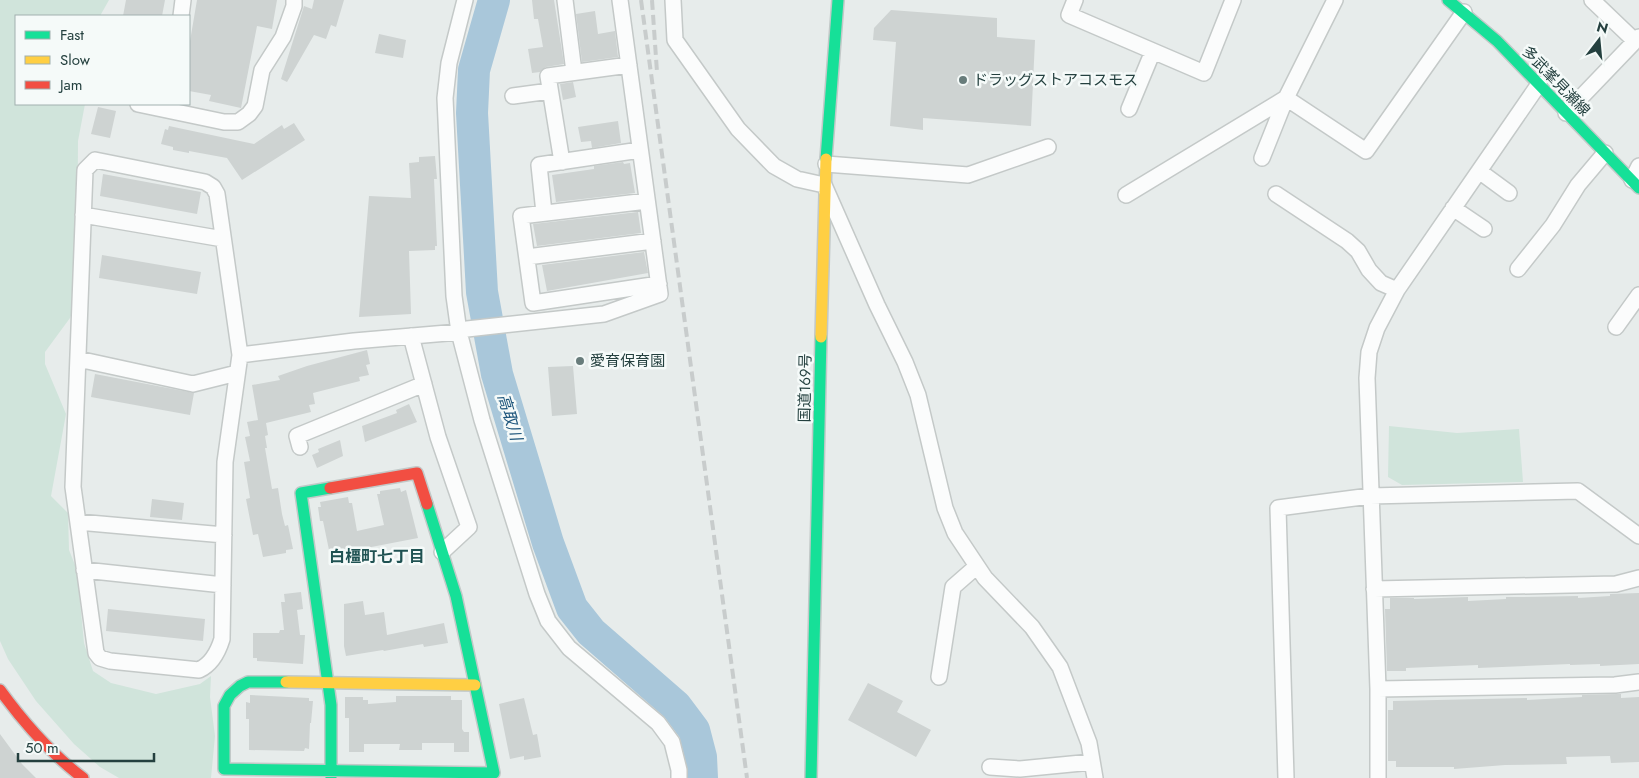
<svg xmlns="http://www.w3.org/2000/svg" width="1639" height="778" font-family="Jost,'Noto Sans JP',sans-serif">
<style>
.green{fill:#d0e4db}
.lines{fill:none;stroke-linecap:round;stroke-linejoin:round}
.river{stroke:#a9c7da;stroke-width:32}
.building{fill:#ced3d2}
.street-casing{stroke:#c4c9c8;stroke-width:18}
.fast-casing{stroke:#c2c9c8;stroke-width:14}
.slow-casing{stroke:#c2c9c8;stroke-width:14}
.jam-casing{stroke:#c2c9c8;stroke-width:14}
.street{stroke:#fbfcfc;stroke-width:15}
.fast{stroke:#16e098;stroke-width:11}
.slow{stroke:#ffcf43;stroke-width:11}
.jam{stroke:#f24e42;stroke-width:11}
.rail{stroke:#c8cccc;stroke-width:4;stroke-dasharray:10 5;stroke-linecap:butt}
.poi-dot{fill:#687c7b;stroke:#f5faf9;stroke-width:2}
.labels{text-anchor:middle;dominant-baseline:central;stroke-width:5;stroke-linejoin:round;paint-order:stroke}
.poi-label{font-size:15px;fill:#24403f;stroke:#f5faf9;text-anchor:start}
.street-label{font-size:15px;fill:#24403f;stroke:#f5faf9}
.water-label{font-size:16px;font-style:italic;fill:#1e567c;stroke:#f5faf9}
.neighbourhood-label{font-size:16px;font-weight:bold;fill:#1f5252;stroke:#f5faf9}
</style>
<rect width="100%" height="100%" fill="#e7eceb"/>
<path class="green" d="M0,0h109l-9,16h-84v88h69l-7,37 -1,158 -7,19 -25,34v12l21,50 -15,82 17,17 1,37 8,20 7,73 9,28 18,12 45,11 44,-10 11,-8 -1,21 5,39 -4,42h-92l-19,-11 -26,-23 -38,-43 -28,-42 -8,-18z
M1389,426l68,7 62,-4 4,53 -121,3 -14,-8z"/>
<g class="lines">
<path class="river" d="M494,0l-20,70 -2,43 10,179 15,82 51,169 24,65 19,24 85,74 18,24 7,27 1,21"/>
</g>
<path class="building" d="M126,0h39l-3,16h-39z
M197,0h80l-5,29 -15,-3 -16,82 -32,-7 2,-6 -22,-4v-44z
M314,0h30l-8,27 -5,-2 -5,14 -12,-4 -27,47 -6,-3 23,-73 8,3z
M532,0h22l10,64 -18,3 -6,5 -8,1 -4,-24 15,-2 -5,-28h-4z
M891,10l106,8v19l38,3 -4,86 -108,-8v12l-33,-4 6,-84 -23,-2 1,-12z
M595,11l3,23 17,-3 3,26 -36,5 -6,-48z
M379,34l27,6 -3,18 -28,-5z
M573,82l3,15 -13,3 -3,-16z
M98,107l18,4 -6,27 -19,-4z
M618,121l3,22 -29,5 -1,-7 -10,1 -3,-15z
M294,123l11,17 -63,40 -15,-22 -38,-7v2l-16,-3v-3l-12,-3 4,-15 3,1 1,-4 85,18 28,-19 2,4z
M435,156l2,23h-3l3,67h-2v4l-26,1 2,63 -52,3 10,-121 42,2 -2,-35 10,-1v-5z
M623,162l1,2 6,-1 5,30 -79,9 -4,-27 42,-6v-3z
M103,174l98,18 -4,22 -97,-18z
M638,212l3,21 -104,13 -4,-22z
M644,252l4,21 -101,18 -5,-26z
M102,255l99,17 -4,22 -98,-16z
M367,350l3,14 -4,1 3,10 -10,2 1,4 -47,12 2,11 -6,1 2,7 -45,11 2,12 -3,1 2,12h-2l7,41 6,-1 4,26 3,12 3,-1 5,24 -7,1v3l-23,4 -5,-23 -5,1 -7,-36 4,-1 -6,-36 6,-1 -5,-24 5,-1 -3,-14 11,-2 -6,-35 28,-5 -2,-4 29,-10z
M573,366l4,48 -25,2 -4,-49z
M95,374l99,19 -4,22 -99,-18z
M409,404l8,18 -52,20 -3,-16 35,-13 -1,-3z
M340,440l3,16 -26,12 -5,-13 7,-3 -1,-3z
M400,488l1,4 5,-2 12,48 -83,16 -1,-5 -5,1 -6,-29h-3l-2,-14h3l-1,-5 28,-5 1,6h3l5,28 27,-6 -7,-31h3v-3z
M152,499l32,4 -2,17 -32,-3z
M301,592l2,17 -6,1 3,25h5l-2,29 -46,-3v-3h-4v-25h26l1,-3h4l-3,-28h4l-1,-8z
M1639,593v71l-39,2v-2l-30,1v-1l-92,4v-3l-72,3v3h-19l-2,-62h5v-11h24v1l54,-2v4l38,-2v-2h17l55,-1v2l32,-2v-2z
M363,601l2,14 19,-3 3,23 57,-12 4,20 -24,4 -1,-3 -39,7 -1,-1 -37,6 -2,-10v-42z
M108,609l97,10 -2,22 -97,-10z
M868,683l35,18 -6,11 34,18 -15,27 -68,-37z
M1617,694h4v4l18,-1v65l-28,1 -1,-7 -44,1 1,7 -62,1 -51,4v-2h-58v-6h-8v-51h5v-9l134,-3v2l55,-3v-2z
M250,695l59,3v3h4l-2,22h-1l-1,26 -4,-1 -1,3 -55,-1v-31h-3v-17l4,1z
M396,696h55v4h11v29l2,3h5v20h-15v-9h-32v7h-23l1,-6h-36v8h-15v-34h-4v-21h18v3h5v4l28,-2z
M524,698l9,37 4,-1 4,23 -17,3v-4l-14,3 -11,-55z
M0,734l22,30 14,14h-36z"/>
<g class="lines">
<defs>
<path id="street" d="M465,0l-16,63 -4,35 9,198 5,36 23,88 55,174 11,27 21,27 89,75 14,19 7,28v8
M565,0l9,72
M673,0l2,40 63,89 36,37 23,13 27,6 53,120 28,57 13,33 27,113 10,25 30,45 47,49 28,40 29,76 6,35
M1075,0l-6,15 135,58 29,-73
M1592,0l43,41
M181,16l2,-16
M513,96l37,-5
M138,104l86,18h14l11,-8 6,-8 7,-36 21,-33 11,-31v-6
M1129,109l24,-58
M1566,113l73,-76
M1262,158l24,-60 80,53 98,-139
M95,160l110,22 8,5 4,7 23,161 -15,107 -3,177c-4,13 -10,25 -23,31l-89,-9 -10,-3 -4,-5 -23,-166 12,-317z
M562,162l-14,-86 81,-11
M826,164l142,11 80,-28
M1479,171l30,22
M1632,180l7,-14
M1276,194l71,47 11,10 11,19 12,13 16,7
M1126,195l160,-97 49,-98
M647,201l-126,15 12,87 126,-19
M1453,208l31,21
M544,213l-5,-48 101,-15
M83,215l140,24
M527,257l126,-16
M1518,269l35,-44 25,-40 27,-32
M1616,327l23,-32
M411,336l27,101 31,90 -27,25
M240,355l114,-14 105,-9 8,-3 137,-15 56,-20 -40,-294
M78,359l115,25 44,-11
M300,447l-3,-11 127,-52
M78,522l146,13
M84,570l139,15
M1374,589l242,-5 23,-6
M939,677l14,-90 24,-21
M1378,689l237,-4 24,-3
M990,767l30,2 72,-7
M1286,778l-8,-270 92,-12 208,-5 61,45
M1378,778v-89l-11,-311 2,-26 8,-24 20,-38 142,-206"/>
<path id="fast" d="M1448,0l49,41 142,147
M826,159l12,-159
M330,488l-29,5 30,212v73
M286,682h-38l-8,4 -10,9 -6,11v63l270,4 -38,-177 -29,-92
M811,778l10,-441"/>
<path id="slow" d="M821,337l5,-178
M286,682l189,3"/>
<path id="jam" d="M330,488l87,-15 10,31
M0,690c24,33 50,63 83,88"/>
</defs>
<use href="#street" class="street-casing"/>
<use href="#fast" class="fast-casing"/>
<use href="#slow" class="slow-casing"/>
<use href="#jam" class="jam-casing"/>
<use href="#street" class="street"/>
<use href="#fast" class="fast"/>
<use href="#slow" class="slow"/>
<use href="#jam" class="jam"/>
<path class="rail" d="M641,0l106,778
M652,0l5,72"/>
</g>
<g class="poi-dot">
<circle cx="963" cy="80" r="5"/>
<circle cx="580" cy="361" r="5"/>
</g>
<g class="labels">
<g class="poi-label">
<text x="973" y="80">ドラッグストアコスモス</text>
<text x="590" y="361">愛育保育園</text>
</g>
<g class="street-label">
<text transform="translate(1556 81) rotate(46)">多武峯見瀬線</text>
<text transform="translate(805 388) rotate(-89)">国道169号</text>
</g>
<g class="water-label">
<text transform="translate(510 417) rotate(73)">高取川</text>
</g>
<g class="neighbourhood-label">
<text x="377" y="556">白橿町七丁目</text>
</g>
</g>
<rect x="15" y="15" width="175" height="90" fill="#f5faf9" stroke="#a1b0af"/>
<rect x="25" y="31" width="25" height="8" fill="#16e098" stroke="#a1b0af"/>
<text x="60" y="40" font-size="15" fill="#24403f">Fast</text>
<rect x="25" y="56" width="25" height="8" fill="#ffcf43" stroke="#a1b0af"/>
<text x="60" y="65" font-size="15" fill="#24403f">Slow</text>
<rect x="25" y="81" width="25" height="8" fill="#f24e42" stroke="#a1b0af"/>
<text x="60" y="90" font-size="15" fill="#24403f">Jam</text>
<g transform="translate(1599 40) rotate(16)" stroke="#f5faf9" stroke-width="4" paint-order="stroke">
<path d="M0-4L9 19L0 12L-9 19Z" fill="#24403f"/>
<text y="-8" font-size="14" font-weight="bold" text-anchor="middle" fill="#24403f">N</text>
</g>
<path d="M18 753v8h136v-8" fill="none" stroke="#24403f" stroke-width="2.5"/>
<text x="25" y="753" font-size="15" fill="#24403f" stroke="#f5faf9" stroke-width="4" paint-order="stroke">50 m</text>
</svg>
